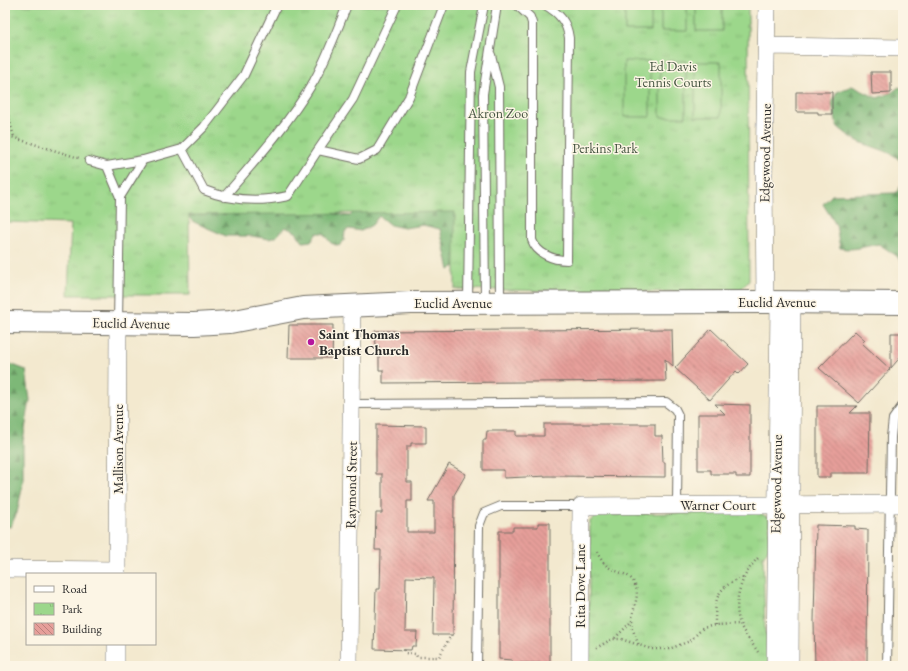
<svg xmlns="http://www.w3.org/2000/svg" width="908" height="671" font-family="'EB Garamond',serif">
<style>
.forest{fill:url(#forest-firs);stroke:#547251}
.park{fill:url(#park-tufts);stroke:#64815b}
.pitch{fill:#9cd78b;stroke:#64815b}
.building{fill:url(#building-back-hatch)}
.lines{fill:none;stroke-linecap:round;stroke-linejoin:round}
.lane-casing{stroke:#716e64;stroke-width:10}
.street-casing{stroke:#716e64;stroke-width:18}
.secondary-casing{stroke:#716e64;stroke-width:24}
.path{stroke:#716e64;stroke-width:2.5;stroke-dasharray:1 3;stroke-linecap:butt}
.lane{stroke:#fff;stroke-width:8}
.street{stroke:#fff;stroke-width:17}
.secondary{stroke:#fff;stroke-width:22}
.poi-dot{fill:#b5179e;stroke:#fcf5e5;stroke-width:1.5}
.labels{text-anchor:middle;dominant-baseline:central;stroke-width:3;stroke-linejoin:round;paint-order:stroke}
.park-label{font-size:14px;fill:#475643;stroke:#fcf5e5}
.street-label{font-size:14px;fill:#2b2b2b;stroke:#fcf5e5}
.poi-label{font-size:14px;font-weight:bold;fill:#2b2b2b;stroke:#fcf5e5;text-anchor:start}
</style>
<defs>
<pattern id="forest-firs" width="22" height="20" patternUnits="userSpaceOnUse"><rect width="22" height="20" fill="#7db877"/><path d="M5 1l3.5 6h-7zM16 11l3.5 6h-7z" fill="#679662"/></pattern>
<pattern id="park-tufts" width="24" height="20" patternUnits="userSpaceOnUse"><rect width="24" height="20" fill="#9cd78b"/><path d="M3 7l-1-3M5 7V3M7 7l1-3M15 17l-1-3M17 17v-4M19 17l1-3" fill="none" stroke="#87b978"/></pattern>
<pattern id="building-back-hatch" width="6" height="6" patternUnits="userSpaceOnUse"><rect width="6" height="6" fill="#e69f9a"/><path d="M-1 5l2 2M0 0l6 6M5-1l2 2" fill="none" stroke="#bb827e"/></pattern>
</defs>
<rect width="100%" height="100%" fill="#fcf5e5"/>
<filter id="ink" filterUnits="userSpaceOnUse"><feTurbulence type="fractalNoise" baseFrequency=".025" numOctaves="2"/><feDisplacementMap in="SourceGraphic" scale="8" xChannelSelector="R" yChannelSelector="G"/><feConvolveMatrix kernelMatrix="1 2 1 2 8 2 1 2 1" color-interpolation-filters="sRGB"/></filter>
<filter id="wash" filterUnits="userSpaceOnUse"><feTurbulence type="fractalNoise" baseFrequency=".012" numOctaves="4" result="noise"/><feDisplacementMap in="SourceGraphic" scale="16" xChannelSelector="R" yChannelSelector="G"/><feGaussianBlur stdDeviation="0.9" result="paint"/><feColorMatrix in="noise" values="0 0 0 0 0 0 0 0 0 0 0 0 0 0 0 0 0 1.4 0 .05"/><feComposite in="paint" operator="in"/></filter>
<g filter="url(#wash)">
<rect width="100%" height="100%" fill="#f3e9cf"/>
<path class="forest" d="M852,86l25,12 14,-5 8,-6 4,2v76c-8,-15 -29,-16 -43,-23 -9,-4 -16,-10 -23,-16l-5,-23 5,-11z
M447,144l11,86 -3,36 -6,4 -9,-41 -17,-4 -19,3 -14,-3 -11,-9 -7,9 -11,6 -12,-2 -4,2 -1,10 -5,5 -8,-3 -8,-10h-6l-6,8 -8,1 -7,-10 -11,-5 -9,10 -7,2 -17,-3h-26l-32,-14 -4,-4 -1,-5 136,-3 9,4 16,2 10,-10z
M903,183v82l-6,-9 -18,-12c-14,2 -25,7 -39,4l-4,-23 -13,-21 9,-9 64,-2z
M5,362l21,8 4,30 -7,41v41l-6,31 -7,14 -5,-1z"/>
<path class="park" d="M5,5h743l1,276 -10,10 -132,1 -152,-3v-77l-266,3 1,80h-122l3,-71 -66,-2z
M758,512l11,6 1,28 -7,11 2,76 5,4v21l-4,8h-172l-6,-6 2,-139 5,-4 15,-3z"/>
<path class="pitch" d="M625,5h26v26h-26z
M661,5h26v26h-26z
M696,5h26v26h-26z
M624,61h26v56h-26z
M660,61h26v56h-26z
M695,62h26v55h-26z"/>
<g id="blocks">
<path class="building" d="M871,72h20v21l-19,1z
M796,92h36v22h-14v-2h-22z
M289,325h44l-1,33h-44z
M672,329l1,37 -8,-7 1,22 -283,2v-13h-4v-24h-3l-1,-15z
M711,329l37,35 -9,10 -3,-3 -26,29 -35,-32z
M855,331l10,9 -3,3 28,26 -31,34 -40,-35z
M891,333h12v21l-12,14z
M715,404l35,1v72h-14v-3h-25v-4h-13v-56h27z
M817,406h40l-7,7h20l-1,60h-39v4h-13z
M544,424h111v12h7l1,26h2v15l-117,-1 -44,2v-8h-21v-30h3l1,-9h29v5h28z
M376,425l50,1v17h-15v3h-4v36h5v19h-5v31h27v-31h-6l21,-37 17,10 -12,21 -1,140h-20l1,-57 -28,-1 -1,55h12l-1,14h-4l-1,4 -37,-1 2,-60h4l1,-39h-6l1,-37h6v-39h-6z
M538,523h12v140h-38v-3l-13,-1v-128h14v-4h25z
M816,525l39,1v3l13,1 -1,134h-13v2h-39l-1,-45z"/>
</g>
</g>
<g filter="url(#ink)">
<use href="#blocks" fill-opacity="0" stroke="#716e64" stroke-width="1"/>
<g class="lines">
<defs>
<path id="lane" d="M277,5l-33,70 -40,52 -22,22 22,41c27,11 57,12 84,6l30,-46 41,9 18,-9 32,-53 35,-92
M517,5l13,12 2,6v217c5,14 21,20 35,20l2,-222c-2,-16 -10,-25 -24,-33
M491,55l8,32 1,215
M318,150l35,-51 44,-94
M89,161l18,5
M120,197l-13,-31 36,-6
M224,197c32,-37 65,-74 90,-116 13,-24 23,-50 33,-76
M485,301l-2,-207 14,-89
M468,303l3,-231 13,-67
M118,323l2,-126 23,-37 39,-11
M352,404l314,-2 9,7 3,6 -1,90
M477,666l2,-140 5,-13 17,-7h80
M887,666l4,-229 2,-18 10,-14"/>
<path id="street" d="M767,46l136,2
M765,302l-1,-127 3,-170
M5,569l112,1
M117,574l1,-250
M116,666v-22
M349,666l3,-361
M580,666l1,-160 322,-2
M775,666l4,-364
M790,666l2,-364"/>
<path id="secondary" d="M5,322l189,2 36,-2 73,-14 108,-5 354,-1 138,1"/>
</defs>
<use href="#lane" class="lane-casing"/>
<use href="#street" class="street-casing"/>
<use href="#secondary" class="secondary-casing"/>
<path class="path" d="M5,104l9,33
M5,135l74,23
M597,552c2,4 5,10 9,13 9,9 24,6 29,20 5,12 -2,22 -3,34 0,10 3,18 7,26
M715,625c0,-29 1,-37 29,-48
M615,638l17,-17
M596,648l16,-9h9l30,10h18l21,-8 13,-13 12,-3 25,-1
M404,650l1,3 11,1 1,3h22l12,-22
M758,652c-6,-9 -14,-18 -18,-28 -8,-24 2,-51 20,-68"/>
<use href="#lane" class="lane"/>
<use href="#street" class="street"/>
<use href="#secondary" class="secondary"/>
</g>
</g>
<circle class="poi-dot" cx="311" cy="342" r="4"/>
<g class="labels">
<g class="park-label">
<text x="673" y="66">Ed Davis<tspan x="673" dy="16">Tennis Courts</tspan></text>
<text x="498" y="113">Akron Zoo</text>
<text x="605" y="148">Perkins Park</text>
</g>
<g class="street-label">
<text transform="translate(765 153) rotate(-89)">Edgewood Avenue</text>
<text x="777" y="302">Euclid Avenue</text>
<text x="453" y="303">Euclid Avenue</text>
<text transform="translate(131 323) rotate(1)">Euclid Avenue</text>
<text transform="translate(118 449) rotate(-90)">Mallison Avenue</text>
<text transform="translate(776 484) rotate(-89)">Edgewood Avenue</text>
<text transform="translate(351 485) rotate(-89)">Raymond Street</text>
<text x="718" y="505">Warner Court</text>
<text transform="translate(580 586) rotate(-90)">Rita Dove Lane</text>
</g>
<g class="poi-label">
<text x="319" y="334">Saint Thomas<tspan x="319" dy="16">Baptist Church</tspan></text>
</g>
</g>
<rect width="908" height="671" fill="none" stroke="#fcf5e5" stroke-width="20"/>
<rect x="26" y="573" width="130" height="72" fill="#fcf5e5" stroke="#a8a49b"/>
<rect x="34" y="586" width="20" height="6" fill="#ffffff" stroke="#a8a49b"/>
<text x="62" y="593" font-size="12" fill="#2b2b2b">Road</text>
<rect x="34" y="603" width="20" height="12" fill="url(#park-tufts)" stroke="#a8a49b"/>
<text x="62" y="613" font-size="12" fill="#2b2b2b">Park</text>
<rect x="34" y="623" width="20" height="12" fill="url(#building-back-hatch)" stroke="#a8a49b"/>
<text x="62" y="633" font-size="12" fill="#2b2b2b">Building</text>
</svg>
